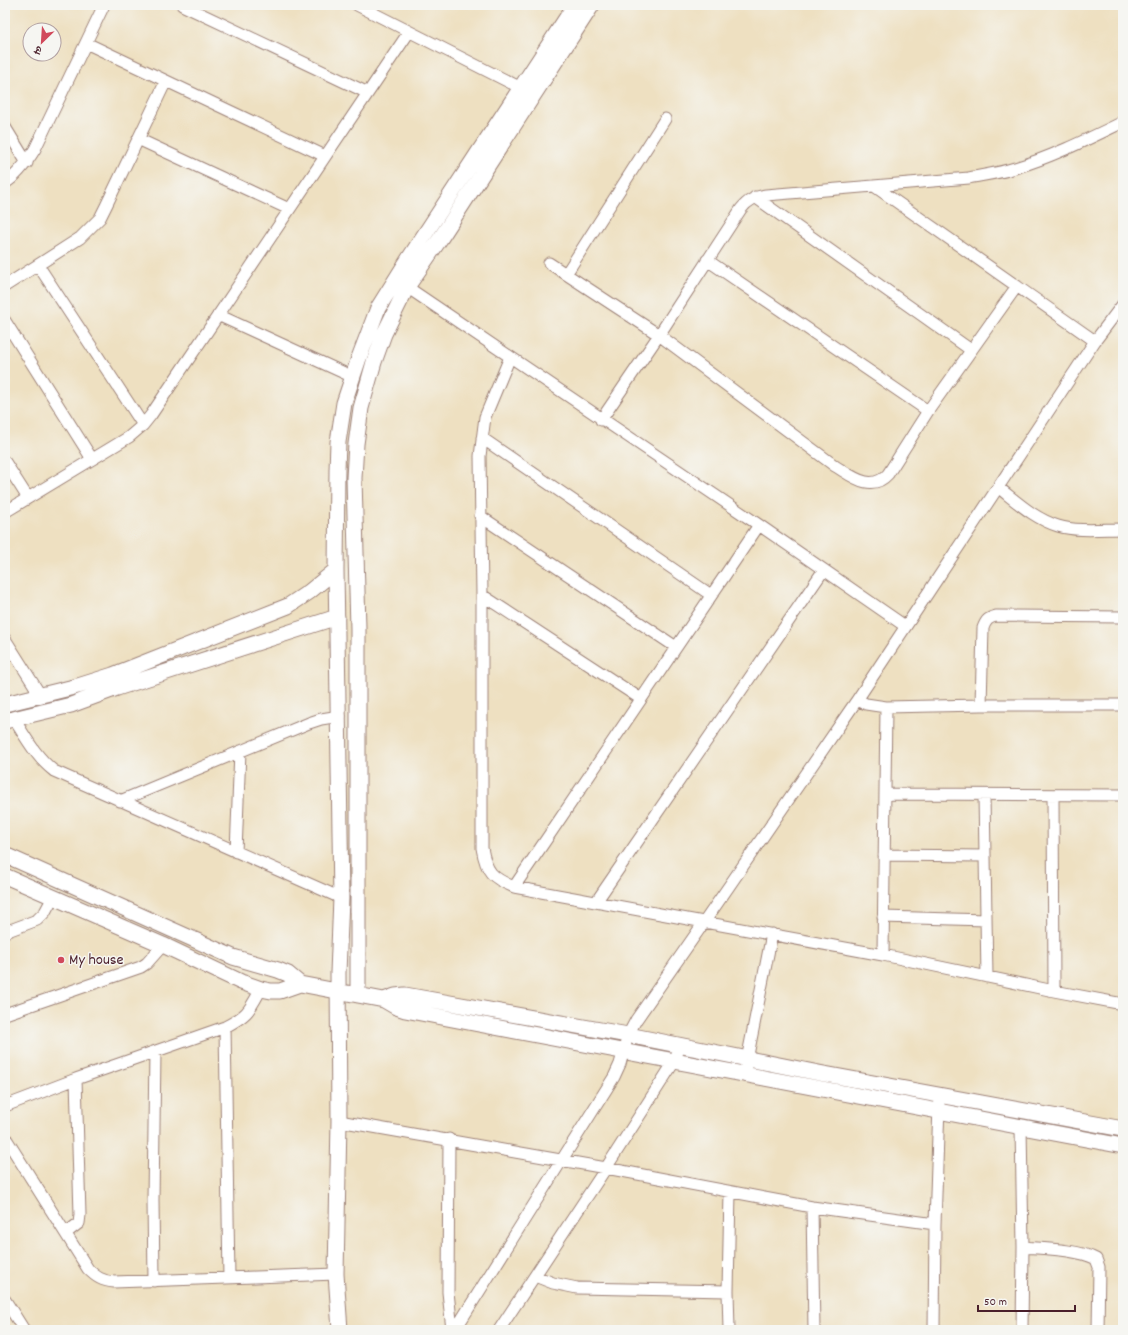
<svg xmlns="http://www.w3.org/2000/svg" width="1128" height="1335" font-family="Dekko,'Playpen Sans Deva',sans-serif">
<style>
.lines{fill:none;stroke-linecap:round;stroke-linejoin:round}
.street-casing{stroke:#9c8076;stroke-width:13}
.secondary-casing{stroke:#9c8076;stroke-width:17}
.street{stroke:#fff;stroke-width:11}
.secondary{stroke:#fff;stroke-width:15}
.poi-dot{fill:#d1495b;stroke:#f6f6f2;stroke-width:1.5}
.labels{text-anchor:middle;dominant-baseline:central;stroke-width:3;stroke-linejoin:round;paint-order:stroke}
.poi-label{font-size:16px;fill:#4a1f2b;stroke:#f6f6f2;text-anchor:start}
</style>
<rect width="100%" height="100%" fill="#f6f6f2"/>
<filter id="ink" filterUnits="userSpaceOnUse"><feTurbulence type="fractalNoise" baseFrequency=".025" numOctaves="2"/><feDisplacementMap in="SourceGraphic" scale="8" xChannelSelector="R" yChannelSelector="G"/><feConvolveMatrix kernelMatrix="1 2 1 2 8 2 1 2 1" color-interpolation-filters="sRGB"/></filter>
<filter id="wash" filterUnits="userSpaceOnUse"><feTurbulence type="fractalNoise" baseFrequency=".012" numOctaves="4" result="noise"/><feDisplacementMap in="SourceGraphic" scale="16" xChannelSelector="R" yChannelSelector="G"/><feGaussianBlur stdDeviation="0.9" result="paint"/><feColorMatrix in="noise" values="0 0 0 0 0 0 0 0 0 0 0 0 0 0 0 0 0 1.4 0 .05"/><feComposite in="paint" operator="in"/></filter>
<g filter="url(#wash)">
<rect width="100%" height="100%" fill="#eee0c1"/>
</g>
<g filter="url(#ink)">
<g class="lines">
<defs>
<path id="street" d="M182,5l186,88
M357,5l164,83
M86,43l239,113
M5,127l22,36
M138,139l151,70
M5,183c13,-8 22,-21 30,-34l69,-144
M874,186l221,155
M755,197l216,153
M707,260l221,151
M549,263l110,72 176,131c17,10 36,27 53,8l40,-63 89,-125
M38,265l105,160
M566,274l99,-155
M401,283l358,242 146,101
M5,286l75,-48 20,-20 6,-12 60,-125
M218,315l135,62
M5,321l87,138
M510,357l-25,60 -5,39 2,139v253c4,24 10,30 32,39l369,68 171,36 69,13
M601,420l58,-85 82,-126c7,-9 14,-12 25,-14l203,-17c15,-3 31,-5 46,-10 37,-11 73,-29 108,-46
M482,438l229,157
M5,462l23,36
M999,488c18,14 36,31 59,38 20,6 44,3 65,3
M5,512l124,-75 14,-12 8,-10 258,-383
M480,516l196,131
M482,595l159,104
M5,639l36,57
M857,700l9,4 20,3 95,-2h142
M981,705l2,-77c3,-8 5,-10 13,-12l127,1
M14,719c12,19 22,38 40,52l287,127
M885,794l238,1
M984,795l3,182
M1053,795l1,196
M120,801l189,-78 12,-4 19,-3
M236,852l4,-101
M884,855l101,1
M514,887l245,-362
M596,902l227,-331
M883,917l103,3
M5,932l32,-12 8,-8 8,-15
M883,955l3,-248
M5,1014l136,-47 6,-4 16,-18
M225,1027l4,251
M744,1075l28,-141
M5,1106l71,-27 149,-52c23,-12 24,-16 36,-38
M339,1121l267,47 206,39 123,17
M1021,1127l2,120 -1,83
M5,1137l83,132c8,8 14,12 26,13l222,-8
M449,1139l-1,153 4,38
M812,1207l2,123
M66,1233l13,-10 1,-8 -4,-136
M1023,1247c21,2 54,2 73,12l3,8 -1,63
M535,1276l18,7 24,5 151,3
M154,1281l-1,-81 2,-148
M5,1300l19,30
M455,1330l159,-253 6,-13 8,-29 8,-15 69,-99 152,-221 238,-359 28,-37
M499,1330l107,-162 68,-106 6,-16
M729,1330l-1,-39 2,-99
M934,1330l1,-106 4,-119"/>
<path id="secondary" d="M5,704l73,-18 35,-11 175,-69 21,-14 27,-22
M5,721l66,-16 46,-17 220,-71
M5,855l228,102 45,13 10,4 12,10 84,16 12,7 9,3 718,136
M5,876l158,69 78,37 20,7 10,2h9l20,-7
M358,994v-366l-4,-150 2,-34 5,-36 13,-46 10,-28 23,-47 33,-48 152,-234
M384,1000l11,-4 10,-1 223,40 191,38 304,56
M340,1330l-4,-56 3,-153 -1,-148 3,-75 -5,-328 1,-100 1,-28 6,-39 15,-45 19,-50 30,-48 167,-255"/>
</defs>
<use href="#street" class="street-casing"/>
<use href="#secondary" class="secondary-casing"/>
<use href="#street" class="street"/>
<use href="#secondary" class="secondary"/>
</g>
</g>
<circle class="poi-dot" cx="61" cy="960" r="4"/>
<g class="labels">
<g class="poi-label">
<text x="69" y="960">My house</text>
</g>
</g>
<rect width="1128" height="1335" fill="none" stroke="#f6f6f2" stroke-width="20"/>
<g transform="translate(42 42) rotate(205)"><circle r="19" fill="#f6f6f2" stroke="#b1a0a2"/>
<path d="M0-3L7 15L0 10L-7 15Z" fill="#d1495b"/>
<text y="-6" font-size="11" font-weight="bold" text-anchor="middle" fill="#4a1f2b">उ</text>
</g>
<path d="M978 1305v6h97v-6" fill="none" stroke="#4a1f2b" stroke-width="2"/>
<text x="984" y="1305" font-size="12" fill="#4a1f2b" stroke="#f6f6f2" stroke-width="3" paint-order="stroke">50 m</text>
</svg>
